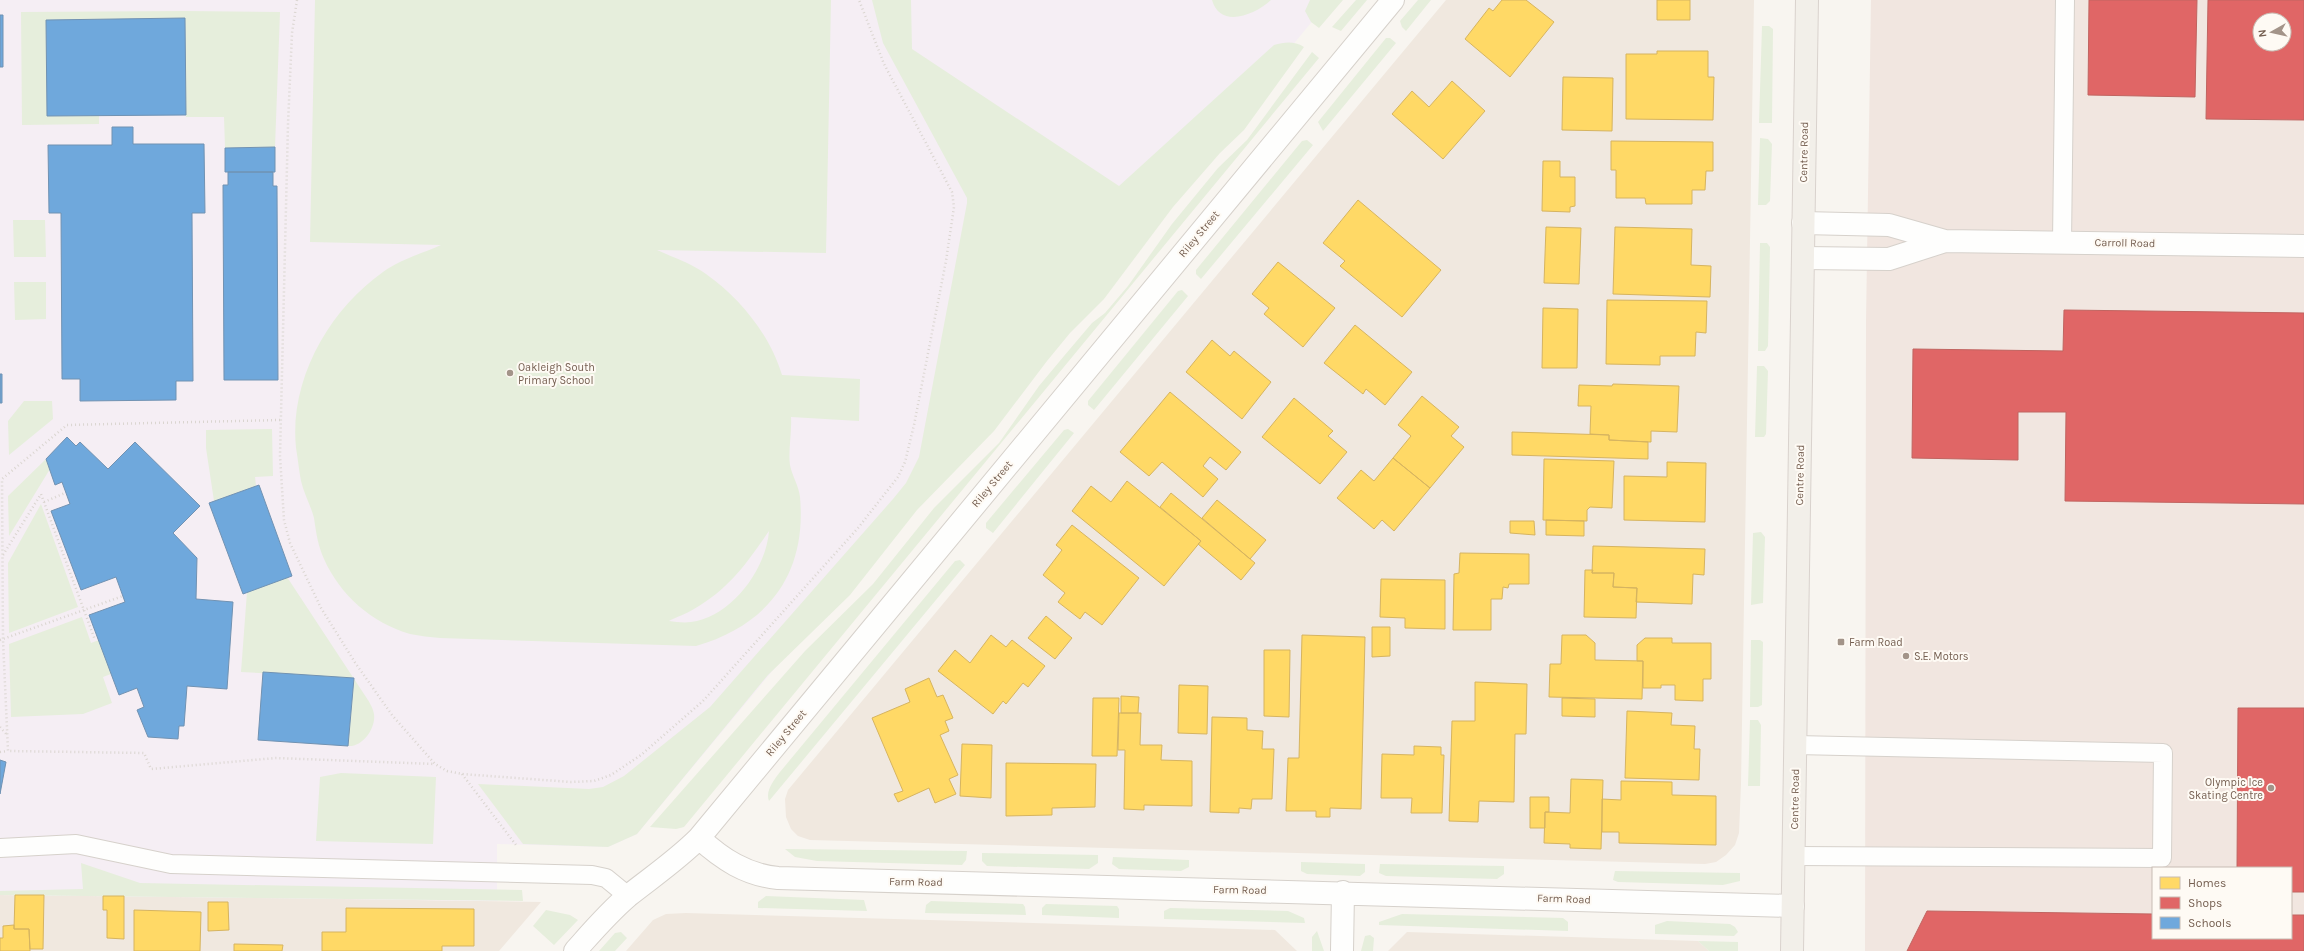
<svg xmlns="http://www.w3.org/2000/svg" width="2304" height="951" font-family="Karla,sans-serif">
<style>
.residential{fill:#f0e8df}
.commercial{fill:#f1e6e0;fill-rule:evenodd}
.education{fill:#f5eef4}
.green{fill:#e6eedc;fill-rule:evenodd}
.homes{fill:#ffd966;stroke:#d6b460}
.shops{fill:#e06666;stroke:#c06460;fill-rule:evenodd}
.schools{fill:#6fa8dc;stroke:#7192b2}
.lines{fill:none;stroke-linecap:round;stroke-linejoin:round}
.lane-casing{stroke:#d6d1cb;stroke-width:20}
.street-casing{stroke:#d6d1cb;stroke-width:24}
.secondary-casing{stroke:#d6d1cb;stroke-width:24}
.primary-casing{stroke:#d9d2cd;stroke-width:24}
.path{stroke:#dad5d0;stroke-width:2.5;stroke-dasharray:1 3;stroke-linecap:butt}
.lane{stroke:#fefefd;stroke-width:18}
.street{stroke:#fefefd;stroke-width:22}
.secondary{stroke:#fefefd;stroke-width:22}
.primary{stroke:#f2efe9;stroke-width:22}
.poi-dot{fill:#a39489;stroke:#fefaf4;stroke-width:1.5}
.labels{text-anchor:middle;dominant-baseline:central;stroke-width:4;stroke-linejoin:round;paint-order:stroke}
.street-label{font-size:11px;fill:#755f51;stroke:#fefaf4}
.poi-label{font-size:11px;fill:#755f51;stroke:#fefaf4;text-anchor:start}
</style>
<rect width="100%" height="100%" fill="#f8f5f0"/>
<path class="residential" d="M1446,0h308l-13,784 -2,49 -4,12 -9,10 -10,7 -11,2 -895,-24 -12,-4 -7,-7 -5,-12 -1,-18 3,-9z
M0,895l286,3 255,4 -42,49h-499z
M686,913l589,17 22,21h-671l27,-31 13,-6z
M1407,932l291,9 11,10h-321z"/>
<path class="commercial" d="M1871,0h433v951h-439l1,-629zM2260,20h24v24h-24zM2153,868h138v70h-138z"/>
<path class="education" d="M0,0h1330l-693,834 -29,13 -111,-3v57l-497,-6z"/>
<path class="green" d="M315,0h516l-5,253 -169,-3c17,8 34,13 49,24 34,24 64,61 76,101l78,4 -1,42 -68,-4c1,15 -3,35 -1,48 2,11 9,21 10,32 7,77 -32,128 -104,149l-256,-8c-10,-1 -20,-2 -30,-4 -38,-11 -70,-39 -86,-75 -6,-13 -8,-27 -10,-41 -3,-12 -10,-24 -13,-37 -2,-10 -3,-22 -5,-33 -7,-68 33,-138 87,-176 18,-13 38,-18 58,-27l-131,-3zM769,531c-3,39 -38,86 -78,91 -7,1 -15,0 -22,-1 7,-4 17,-7 25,-12 35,-20 53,-46 75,-78z
M872,0h39l1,49 207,137 155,-141c11,-3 20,-4 30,2l-60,83 -24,23 -47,54 -69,92 -34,34 -23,28 -53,70 -77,79 -67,85 -82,80 -131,159 -29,13 -85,-3 -45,-60 111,5 14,-2 21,-11 86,-69 183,-208 13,-16 13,-26 48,-254v-5l-84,-155z
M1212,0h59c-16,15 -51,29 -59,0z
M1310,0h33l-24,28 -8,-6 -6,-11z
M1356,0h11l-26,31 -9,-4z
M1418,0h13l-25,31 -4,-4 -2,-6z
M185,11l95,1 -5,135 -50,1 -1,-31h-38l-1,-99 -139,2 1,96 52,-1v9l-77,1 -1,-113z
M1762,26h7l4,3 -1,94h-13z
M1386,38h4l6,5 -73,88 -5,-9z
M1312,52l7,6 -635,769 -8,2 -26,-2 155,-176 68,-67 61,-76 65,-65 40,-57 25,-30 28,-33 13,-10 23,-27 44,-62 46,-56 29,-28z
M1760,138l8,1 4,5 -2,57 -4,4h-8z
M1307,140l6,5 -112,134 -5,-5v-4l106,-129z
M13,220h32l1,37h-32z
M1760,243h7l3,4 -2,99 -3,5h-7z
M14,282h32v37l-31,1z
M1182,290l6,6 -94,114 -6,-5v-4l90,-110z
M1757,366h7l4,5 -2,63 -2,3h-9z
M24,401h28l1,18 -44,36 -1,-34z
M272,429l1,47 -18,1 1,9 -42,15 -8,-53v-18z
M1068,429l6,4 -81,100 -7,-5v-5l78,-93z
M46,459l4,10 -41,67 -1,-40z
M41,504l37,103 -69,26 -1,-70z
M1761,532l4,5 -2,66 -12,2 2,-72z
M960,560l5,5 -196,236c-4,-10 5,-21 11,-29l175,-211z
M287,577l77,117c4,6 9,13 10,20 2,14 -11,33 -26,32l6,-68 -113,-6 6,-80z
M82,617l9,26 8,-3 12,34 -8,3 9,26 -29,11 -72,3 -2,-73z
M1751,640h9l3,2 -1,63 -4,2h-8z
M1750,720h8l3,5 -1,61h-12z
M341,773l95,4 -3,67 -117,-3 4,-64z
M785,849l182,2 -1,9 -4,5 -145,-4 -22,-4z
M982,853l116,2v8l-9,6 -102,-3 -5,-5z
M1113,857l76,3v7l-8,4 -62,-2 -7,-5z
M1301,862l64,2v8l-5,4 -53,-2 -6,-3z
M81,863l59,20 382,7 1,11 -523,-6v-4l83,-2z
M1380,864l124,2v8l-7,5 -111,-3 -7,-3z
M1615,871l125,2v8l-17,4 -105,-3 -5,-2z
M766,896l98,4 3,11 -109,-3v-6z
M931,901l92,3 2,3 1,8 -101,-2 1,-8z
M1046,904l71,2 2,3v9l-77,-3v-7z
M1170,908l118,3 16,7 1,5 -141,-4v-8z
M546,910l24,5 8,5 -24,25 -21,-19z
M1402,914l161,4 5,4v9l-189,-6v-3z
M1667,921l63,3 5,3 3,5 -4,4 -79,-2v-9z
M1317,931l7,20h-12v-14z
M621,932l6,6 -12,13h-16l16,-18z
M1370,935l4,3 -1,13h-12l4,-15z
M1698,941l40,1v9h-29z"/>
<path class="homes" d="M1502,0h24l28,22 -44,55 -45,-38 24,-31 4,3z
M1657,0h33v20h-33z
M1657,51h51v26h6l-1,43 -87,-1v-65h31z
M1563,77l50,1 -1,53 -50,-1z
M1452,81l33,30 -42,48 -51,-45 20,-23 17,16z
M1611,141l102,1v29h-7l-1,19h-13v14h-46l-1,-6h-29v-28h-5z
M1543,161h17v16h15v29l-5,1v5l-28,-1z
M1358,200l83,70 -39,47 -62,-51 5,-5 -22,-18z
M1546,227l35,1 -2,56 -35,-1z
M1615,227l77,2 -1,36 20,1 -1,31 -97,-3z
M1278,262l57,46 -32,39 -39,-33 5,-6 -17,-14z
M1607,300l100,1 -1,32 -10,-1 -1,24h-35v9l-54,-1z
M1543,308l35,1 -1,59h-35z
M1355,325l57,47 -27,33 -19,-16 -3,5 -39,-31z
M1212,340l18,16 4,-5 37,31 -29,37 -56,-47z
M1613,384l66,2 -2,46 -26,-1v11l-42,-2v-5l-19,-1 1,-28h-13l1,-21 33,1z
M1170,392l71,60 -15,18 -16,-13 -7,9 15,13 -15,18 -41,-35 -13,14 -29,-24z
M1422,396l37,31 -8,9 13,11 -34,41 -37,-30 18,-22 -13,-11z
M1294,398l39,33 -5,5 19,16 -27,32 -58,-47z
M1512,432l97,3v5l39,2v17l-136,-4z
M1393,458l37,30 -36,43 -12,-11 -8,9 -37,-31 24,-28 13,11z
M1544,459l70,2 -2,47 -22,-1 -3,3v11l-44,-1z
M1667,462l39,1 -1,59 -81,-2v-44l43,1z
M1127,481l74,60 -37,45 -92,-75 19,-25 20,16z
M1171,493l84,70 -14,17 -43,-36 3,-3 -41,-34z
M1217,500l49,40 -16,19 -48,-41z
M1546,520l38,1v15l-38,-1z
M1510,521h24l1,14 -25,-2z
M1072,525l67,53 -37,47 -17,-13 -5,7 -22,-17 7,-9 -22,-18 19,-25 -6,-5z
M1593,546l112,3 -1,26 -11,-1 -1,30 -56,-2 1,-14 -24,-1 1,-14h-22z
M1460,553l69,1v30h-20l-1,4 -5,-1 -1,12h-11v31h-38l1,-56 5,-1z
M1585,570h8l-1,3h22l-1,14 24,1 -1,30 -52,-1z
M1381,579l64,1v49l-40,-1v-10l-25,-1z
M1046,616l26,22 -17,21 -27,-21z
M1372,627h18v29l-18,1z
M991,635l15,12 6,-7 33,26 -17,21 -5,-4 -17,21 -3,-3 -10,13 -55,-43 17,-21 15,13z
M1302,635l63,2 -4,172 -31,-1v9h-14v-6h-30l2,-53h11z
M1562,635h24l9,8v17l48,1 -1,38 -93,-2 1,-33h11z
M1645,638h27v5h39v36h-8v22l-28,-1v-15h-14v3h-18v-27h-6v-16z
M1264,650h26l-1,67 -25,-1z
M929,678l8,19 6,-2 10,23 -8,3 4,10 -9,4 18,40 -9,4 7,15 -21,9 -6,-15 -31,14 -4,-8 9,-3 -31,-73 38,-16 -5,-13z
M1475,682l52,2 -1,50h-11l-1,68 -35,-1 -1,21 -29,-1 3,-100h23z
M1179,685l29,1 -1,48 -29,-1z
M1121,696l18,1 -1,16h-17z
M1093,698h26l-2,58h-25z
M1562,698l33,1v18l-33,-1z
M1627,711l45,2 -1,12 24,1 -1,23h6l-1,31 -74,-2z
M1119,713h22l-1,32h22l-1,15 31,1v45l-48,-1v5l-20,-1 1,-59h-7z
M1212,717l35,1v12l16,1 -1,18h12l-2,50h-20l-1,10 -12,-1v5l-29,-1z
M962,744l30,1 -1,53 -31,-2z
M1414,746l27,1v8h3l-2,58h-31l1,-15h-31l1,-44 32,1z
M1006,763l90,1 -1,43 -43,1v7l-46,1z
M1571,779l32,1 -2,69 -31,-1v-4l-26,-1 1,-31 25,1z
M1621,781l51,1v13l44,1v49l-97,-2v-11h-17v-33l19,1z
M1530,797h19v15h-4v16h-15z
M15,895h29l-1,54h-13l-1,-20h-15z
M103,896h21v43l-17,-1v-28h-4z
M208,902h20l1,28 -21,1z
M346,908l128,1v37h-32v5h-120v-19h24z
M134,910l67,2 -1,39h-66z
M14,925v4h15l1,22h-30v-13h3v-12z
M234,944l49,1 -1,6h-48z"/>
<path class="shops" d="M2089,0h108l-2,97 -107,-2z
M2208,0h96v120l-98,-1zM2260,20h24v24h-24z
M2064,310l240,3v191l-239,-3 1,-89h-48v48l-106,-2 1,-109 150,2z
M2238,708h66v184h-13v-24h-54z
M1927,911l226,3v24h138v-23h13v36h-397z"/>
<path class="schools" d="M0,15h3v52h-3z
M185,18l1,97 -139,1 -1,-96z
M112,127h21v17h71l1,69h-13l1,168h-17v19l-96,1v-22h-18l-1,-166h-12l-1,-68h64z
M275,147v25h-50v-24z
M228,172h45v14h4l1,194h-54l-1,-195h5z
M0,374h2v29h-2z
M67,437l9,9 4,-4 28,27 27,-27 65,64 -27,27 24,25 -1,41 37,3 -6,87 -40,-3 -3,40h-5l-1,13 -30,-2 -11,-27 7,-3 -7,-19 -18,7 -30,-80 36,-13 -9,-25 -35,13 -30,-79 19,-7 -8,-22 -7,3 -9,-26z
M259,485l33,91 -49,18 -34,-91z
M263,672l91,6 -6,68 -90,-6z
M0,760l6,2 -6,32z"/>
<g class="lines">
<defs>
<path id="lane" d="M2062,242l3,-242
M0,848l76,-4 95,20 421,11 14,3 22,18
M1794,856l368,2 1,-105 -367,-8"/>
<path id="street" d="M699,838c23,21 47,37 79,40l1015,28
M575,951c17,-19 33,-38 53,-55 24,-19 49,-36 71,-58l694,-838
M1342,951l1,-59"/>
<path id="secondary" d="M1803,223l86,2 56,16 359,5
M1803,258l86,1 56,-18"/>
<path id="primary" d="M1792,951l15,-951"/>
</defs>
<use href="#lane" class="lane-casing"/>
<use href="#street" class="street-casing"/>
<use href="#secondary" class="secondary-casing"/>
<use href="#primary" class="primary-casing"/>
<path class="path" d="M297,0l-5,33 -4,91 -8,332 4,64 6,23 31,65 35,56 36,51 43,49 12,7 15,3 109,8 23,-1 17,-6 30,-20 62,-54 155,-173 40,-51 7,-15 9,-37 32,-164 8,-54 -2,-15 -68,-128 -25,-64
M280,420l-213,5 -65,54 1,161 5,111 136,2 7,16 125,-11 159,6
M44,502l21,-9
M3,555l38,-61 54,146
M0,640l123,-44
M0,727l7,8
M0,752l8,-1
M462,774l54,71"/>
<use href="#lane" class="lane"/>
<use href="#street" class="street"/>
<use href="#secondary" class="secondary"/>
<use href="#primary" class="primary"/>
</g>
<g class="poi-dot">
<circle cx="510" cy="373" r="4"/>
<rect x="1837" y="638" width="8" height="8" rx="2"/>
<circle cx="1906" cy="656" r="4"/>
<circle cx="2271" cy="788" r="4"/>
</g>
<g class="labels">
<g class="street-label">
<text transform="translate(1804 152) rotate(-89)">Centre Road</text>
<text transform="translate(1199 234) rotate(-50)">Riley Street</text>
<text transform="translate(2125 243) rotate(1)">Carroll Road</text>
<text transform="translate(1800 475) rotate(-89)">Centre Road</text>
<text transform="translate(992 484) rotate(-50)">Riley Street</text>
<text transform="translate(786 733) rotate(-50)">Riley Street</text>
<text transform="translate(1795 799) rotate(-89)">Centre Road</text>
<text transform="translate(916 882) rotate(1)">Farm Road</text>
<text transform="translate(1240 890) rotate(1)">Farm Road</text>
<text transform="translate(1564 899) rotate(2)">Farm Road</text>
</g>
<g class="poi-label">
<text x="518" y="367">Oakleigh South<tspan x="518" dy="13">Primary School</tspan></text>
<text x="1849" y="642">Farm Road</text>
<text x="1914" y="656">S.E. Motors</text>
<text x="2263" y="782" text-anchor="end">Olympic Ice<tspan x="2263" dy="13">Skating Centre</tspan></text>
</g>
</g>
<rect x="2152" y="867" width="140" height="72" fill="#fefaf4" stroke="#c7bcb3"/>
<rect x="2160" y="877" width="20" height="12" fill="#ffd966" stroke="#c7bcb3"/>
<text x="2188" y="887" font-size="12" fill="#755f51">Homes</text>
<rect x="2160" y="897" width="20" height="12" fill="#e06666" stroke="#c7bcb3"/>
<text x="2188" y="907" font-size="12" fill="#755f51">Shops</text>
<rect x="2160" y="917" width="20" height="12" fill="#6fa8dc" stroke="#c7bcb3"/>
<text x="2188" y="927" font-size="12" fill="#755f51">Schools</text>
<g transform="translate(2272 32) rotate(262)"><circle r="19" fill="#fefaf4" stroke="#c7bcb3"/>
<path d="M0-3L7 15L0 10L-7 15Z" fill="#a39489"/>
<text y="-6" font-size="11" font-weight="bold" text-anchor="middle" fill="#755f51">N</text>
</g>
</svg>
